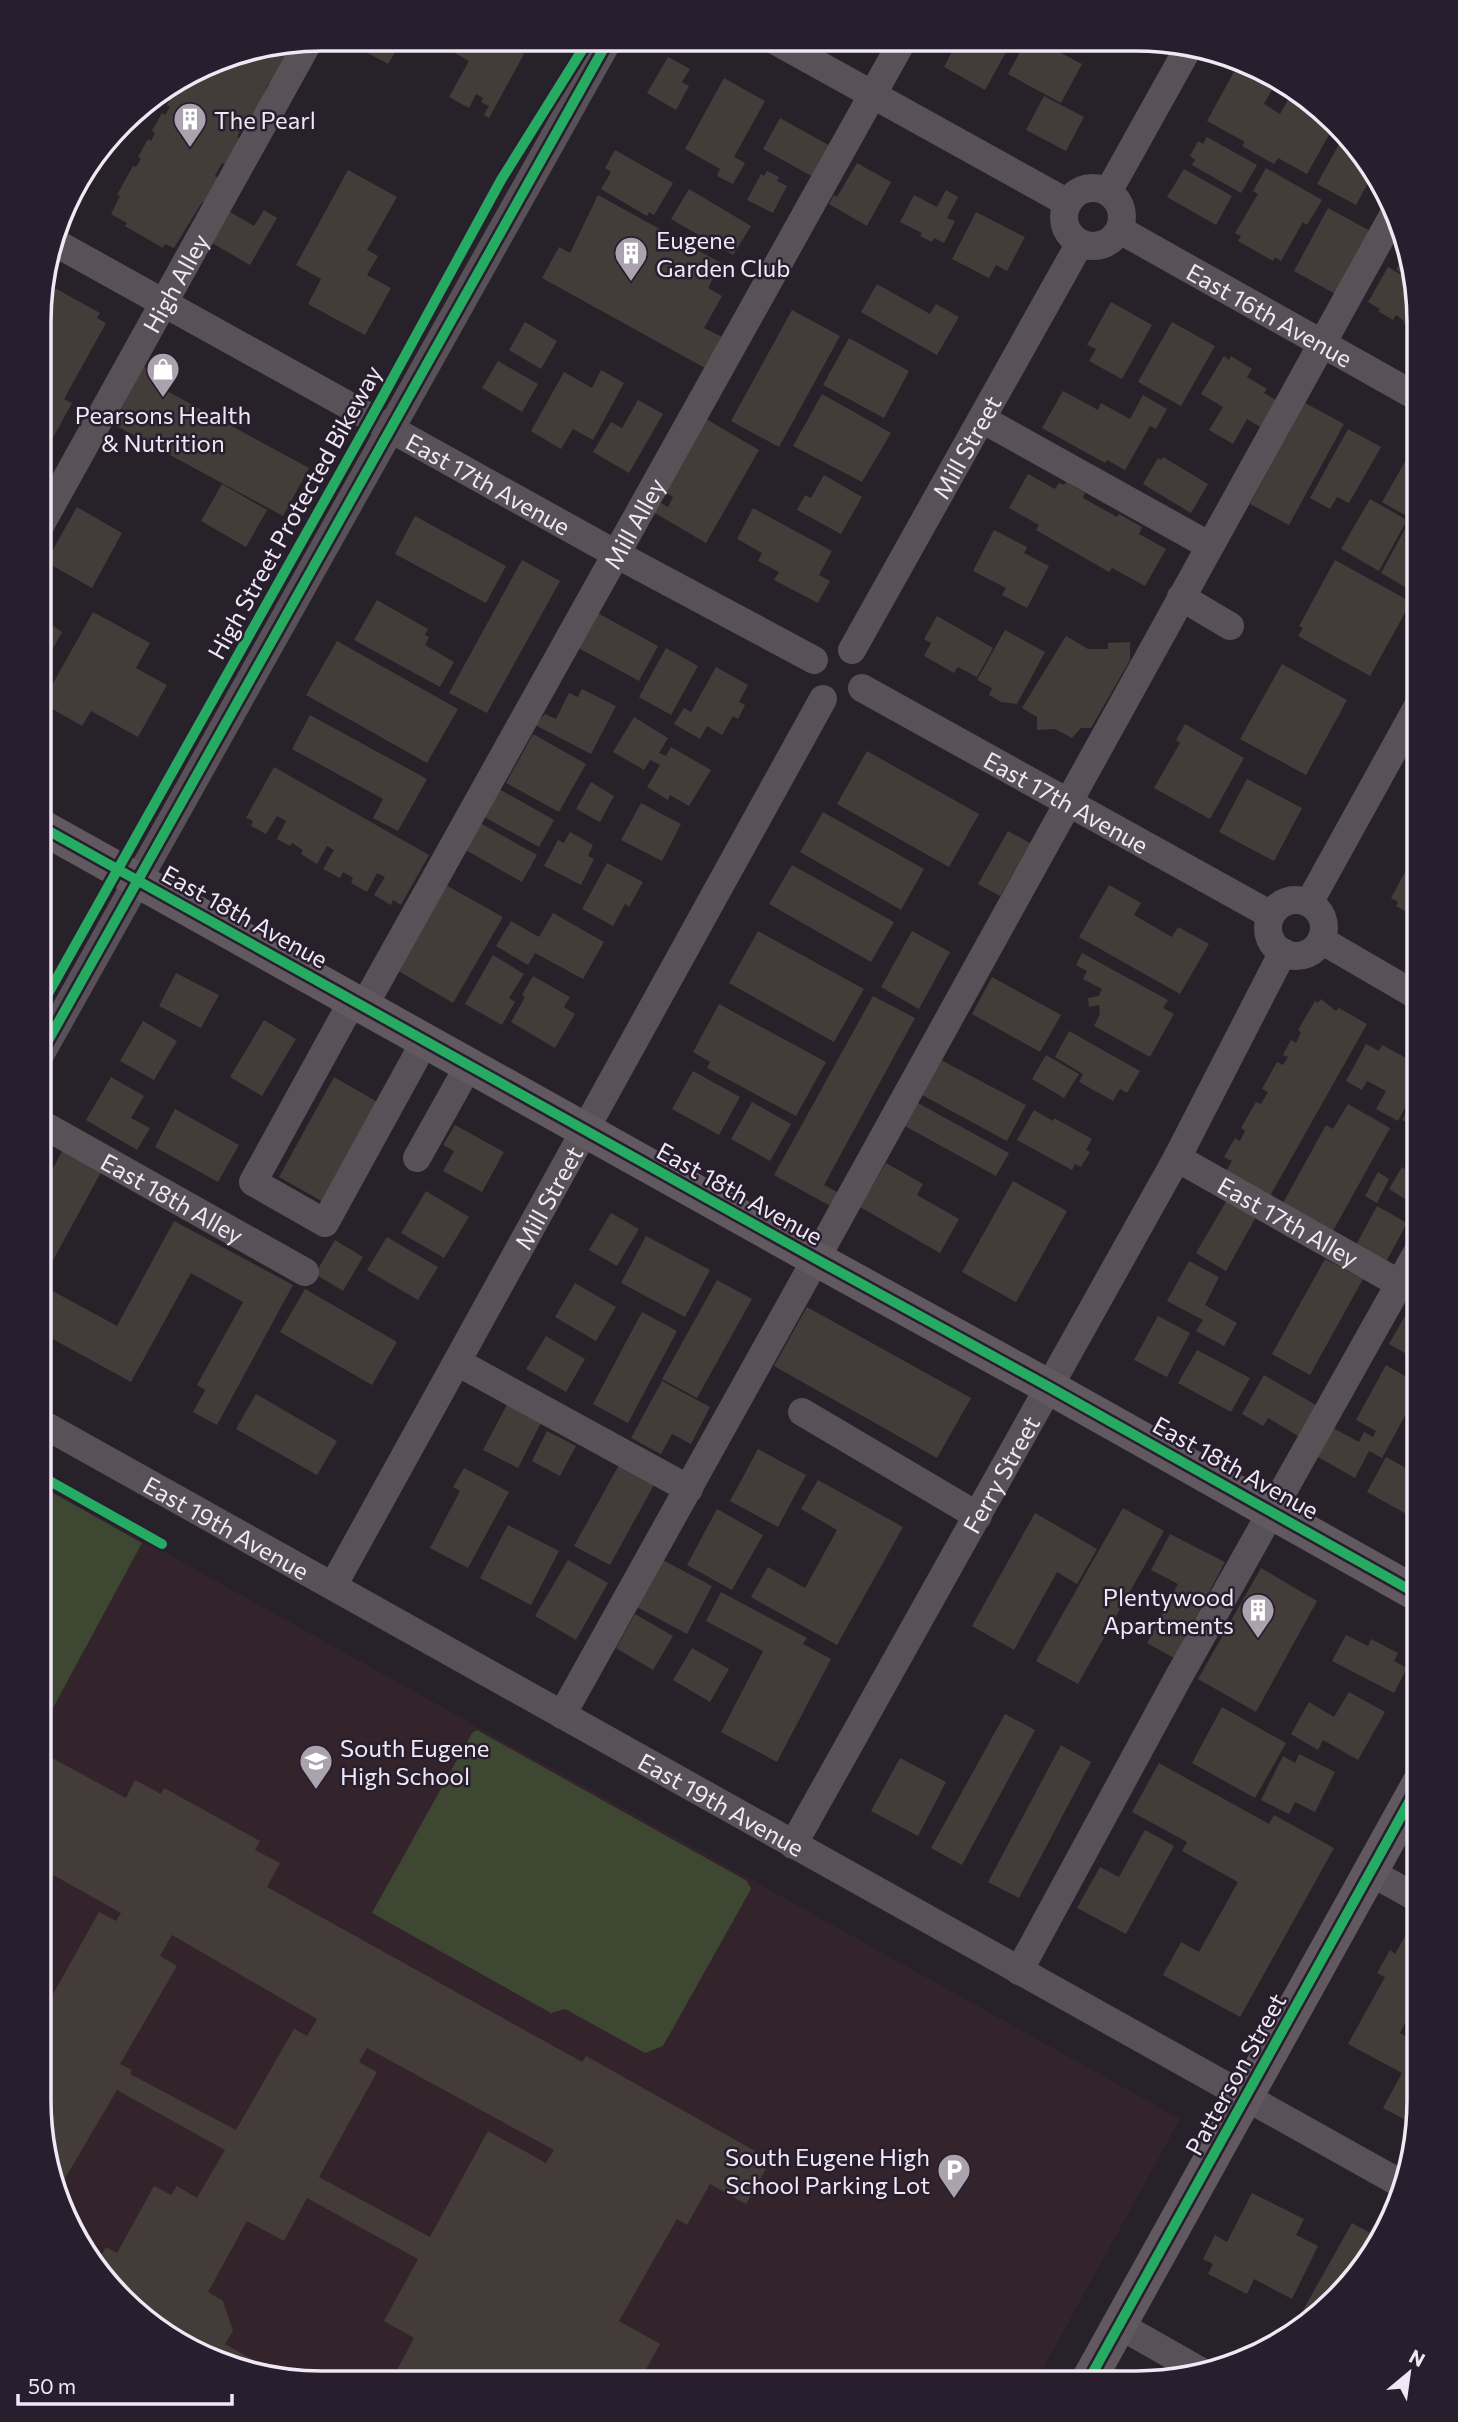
<svg xmlns="http://www.w3.org/2000/svg" width="1458" height="2422" font-family="Commissioner,sans-serif">
<style>
.education{fill:#33242c}
.green{fill:#3d4732}
.building{fill:#443c38;fill-rule:evenodd}
.lines{fill:none;stroke-linecap:round;stroke-linejoin:round}
.minor{stroke:#585157;stroke-width:28}
.major{stroke:#625860;stroke-width:35}
.cycleway-casing{stroke:#281e2e;stroke-width:15}
.cycleway{stroke:#26ab63;stroke-width:10}
.labels{text-anchor:middle;dominant-baseline:central;stroke-width:5;stroke-linejoin:round;paint-order:stroke}
.poi-label{font-size:24px;fill:#f0e9f5;stroke:#281e2e;text-anchor:start}
.street-label{font-size:24px;fill:#f0e9f5;stroke:#281e2e}
.rim{fill:none;stroke:#f0e9f5;stroke-width:3.5}
</style>
<rect width="100%" height="100%" fill="#27222a"/>
<path class="education" d="M39,1482l1141,637 -145,264 -750,-2 -72,-19 -64,-37 -52,-53 -37,-64 -21,-108z"/>
<path class="green" d="M39,1485l103,58 -101,187 -2,-1z
M477,1730l270,151 4,8 -88,157 -18,7 -80,-44 -14,4 -179,-100 100,-180z"/>
<path class="building" d="M348,39h55l-15,25 -42,-23z
M430,39h67l27,15 -35,64 -5,-3 5,-9 -8,-4 2,-4 -7,-4 -7,14 -20,-11 20,-36z
M958,40h39l12,7 -24,43 -41,-23z
M1026,41h12l44,23 -21,39 -53,-29z
M298,43l-26,44 -4,-3 -19,47 -7,-4 -5,10 6,3 -14,26 -7,-3 -7,13 6,4 -15,25 -4,-3 -28,46 -9,-4 -2,4 -38,-22 2,-3 -16,-9 9,-18 -3,-1 16,-29 3,1 5,-8 -3,-2 10,-18 3,2 4,-8 -3,-2 10,-18 3,2 5,-8 -3,-2 10,-18 3,2 4,-8 -2,-1 32,-20z
M668,57l22,12 -8,13 7,4 -13,24 -29,-17z
M1241,59l37,20 -14,25 16,10 14,-25 15,8 26,27 -28,50 -29,-16 -4,6 -32,-18 3,-4 -38,-21z
M724,78l41,23 -31,56 11,6 -12,21 -16,-8 3,-7 -35,-20z
M1044,96l40,21 -18,34 -40,-21z
M780,118l52,29 -17,31 -52,-29z
M1207,137l50,28 -16,28 -49,-28 3,-5 -5,-4 8,-15 5,3z
M1343,137l18,13 13,22 -18,33 -39,-21z
M104,149l2,2 -26,46 -9,-5z
M615,150l58,33 -19,32 -5,-3 -2,4 -46,-27 10,-17 -6,-4z
M857,163l34,19 -24,44 -38,-22 5,-9 3,2z
M1266,168l56,32 -15,25 -4,-3 -22,39 -6,-4 -2,4 -35,-20 3,-5 -6,-3 23,-39 -5,-3z
M1184,169l48,27 -16,29 -49,-28z
M348,170l49,27 -30,53 11,6 -11,19 24,13 -26,47 -57,-31 13,-25 -25,-14z
M767,171l12,6 -2,4 10,5 -14,27 -26,-13 14,-26 3,2z
M689,189l62,37 -18,29 -62,-36z
M946,190l12,7 -11,21 8,3 -11,22 -10,-5 -2,4 -12,-6 2,-3 -22,-11 14,-27 23,12z
M598,195l123,68 -13,25 14,8 -18,32 18,9 -17,31 -163,-90 17,-31 11,6z
M1328,208l44,24 -35,63 -43,-24z
M264,210l13,8 -27,47 -38,-22 18,-31 24,14z
M976,212l49,25 -18,34 -11,-6 -7,13 -37,-19z
M1406,252l5,25 -15,-7z
M1388,267l23,14 9,41 -3,10 -14,-9 1,-2 -8,-6 -3,5 -15,-9 2,-2 -12,-7z
M42,281l58,32 -3,5 9,5 -42,76 8,4 -23,42 -8,2z
M877,284l53,30 6,-10 23,13 -22,38 -76,-43z
M1111,302l41,23 -30,54 -33,-18 7,-12 -9,-4z
M792,310l48,26 -61,111 -48,-26z
M525,322l32,19 -16,28 -32,-19z
M1172,322l43,24 -34,60 -43,-24z
M849,338l60,33 -25,47 -61,-33z
M1224,356l5,4 2,-4 21,13 -5,8 20,12 -3,4 12,7 -16,27 -13,-8 -14,25 -24,-14 14,-23 -22,-13z
M498,361l40,23 -16,28 -40,-24z
M144,366l29,15 -6,10 142,77 -26,48 -170,-92z
M601,370l23,13 -31,57 -20,-11 -12,20 -30,-18 33,-59 28,16z
M1063,391l35,19 3,-7 29,16 13,-24 24,14 -11,20 -6,-3 -25,44 -18,-10 -2,3 -63,-35z
M822,394l69,39 -29,49 -69,-36z
M638,400l25,14 -34,59 -36,-21 18,-30 11,6z
M1305,403l39,21 -55,101 -39,-21z
M706,419l53,31 -53,93 -53,-31 6,-10 9,5 5,-10 -8,-5z
M1348,429l33,18 -32,56 -12,-6 -7,12 -20,-11z
M1163,457l45,27 -17,29 -48,-29 15,-26 3,2z
M1406,460l13,8v55l-37,-21z
M1028,474l27,15 4,-6 5,2 2,-3 19,11 -2,5 34,19 2,-3 23,13 -3,7 27,15 -21,37 -33,-18 -3,4 -73,-42 3,-5 -30,-17z
M824,475l38,22 -21,37 -44,-24 8,-15 6,3z
M222,484l45,26 -21,37 -45,-26z
M1370,499l37,21 -28,51 -38,-22z
M77,507l45,26 -30,55 -46,-26z
M753,508l79,43 -13,24 11,6 -12,22 -44,-23 5,-8 -21,-11 4,-8 -25,-14z
M415,516l91,50 -20,37 -91,-49z
M1405,529l14,8v58l-38,-22z
M994,530l33,17 -3,6 25,13 -22,42 -25,-13 4,-7 -33,-17z
M522,560l38,21 -73,132 -38,-20z
M1335,560l76,42 -41,74 -72,-40 5,-8 -4,-2z
M377,600l51,29 -3,6 4,2 -4,8 29,17 -14,25 -86,-47z
M594,611l64,35 -19,35 -64,-35z
M93,612l57,31 -14,25 31,17 -29,52 -47,-26 -9,15 -40,-23z
M937,616l56,32 -16,29 -19,-10 -4,6 -30,-17 7,-13 -7,-4z
M40,617l22,15 -22,40z
M1005,630l40,22 -28,52 -16,-2 -12,-7 3,-7 -15,-8z
M1066,636l22,13h20v-6l22,-1v18l-39,68h-10l-9,10 -17,-9 -18,1v-13l-15,-9z
M337,641l121,68 -31,54 -121,-68z
M666,648l32,18 -27,49 -32,-18z
M1282,664l65,36 -41,75 -66,-36z
M716,667l32,18 -9,17 6,3 -7,14 -5,-3 -11,19 -15,-9 -7,13 -26,-15 10,-16 7,4z
M582,689l34,17 -25,48 -56,-29 10,-11 11,5 13,-26 9,4z
M310,715l117,64 -29,52 -25,-13 10,-19 -91,-50z
M634,717l34,21 -9,15 7,3 5,-9 40,23 -22,36 -19,-11 -2,5 -21,-13 13,-22 -10,-5 -6,10 -31,-18z
M1185,724l59,34 -34,61 -56,-31 26,-45 -4,-3z
M533,734l53,30 -27,48 -53,-29z
M867,751l112,63 -30,53 -112,-63z
M274,767l155,88 -28,50 -8,-5 -2,5 -17,-10 11,-18 -8,-4 -10,19 -16,-9 2,-5 -10,-6 -3,6 -17,-9 11,-19 -7,-4 -10,18 -16,-10 2,-4 -11,-7 -2,3 -13,-7 9,-18 -9,-5 -11,18 -15,-8 2,-5 -7,-3z
M1247,779l55,29 -28,53 -55,-29z
M591,782l23,14 -14,26 -24,-13z
M499,789l55,31 -15,27 -55,-30z
M641,803l40,21 -19,37 -41,-21z
M823,812l101,57 -23,41 -101,-58z
M480,823l57,32 -15,27 -58,-33z
M1008,831l22,12 -30,53 -22,-12z
M570,832l23,13 -5,11 6,3 -13,26 -37,-19 14,-26 6,3z
M1411,861l8,5v53l-23,-13 2,-4 -7,-4z
M607,863l36,19 -14,25 -4,-3 -12,22 -31,-17z
M792,865l102,57 -23,40 -102,-58z
M442,883l61,34 -50,86 -58,-34z
M1109,885l32,18 -7,12 38,22 6,-10 31,17 -29,50 -101,-57z
M40,895l9,5 -9,18z
M553,913l51,29 -21,37 -48,-26 -7,12 -32,-19 15,-25 28,16z
M758,931l106,58 -30,53 -105,-59z
M912,931l38,21 -31,57 -38,-22z
M1082,953l86,47 -5,8 11,6 -24,43 -56,-31 6,-12 -1,-9 -10,2 -1,-9 11,-2 3,-7 -19,-10 4,-8 -11,-6z
M493,955l31,19 -15,24 6,4 -13,23 -37,-21z
M176,973l43,22 -18,33 -42,-22z
M533,976l37,21 -6,10 11,7 -20,34 -44,-26 14,-25 -3,-2z
M992,977l69,38 -21,37 -68,-38z
M873,996l42,22 -91,167 15,8 -7,14 -58,-32z
M1321,999l15,12 3,-3 28,16 -97,172 -44,-25 6,-10 -8,-4 11,-19 5,3 5,-10 -4,-3 15,-26 5,2 7,-12 -6,-3 15,-27 6,3 5,-8 -5,-2 8,-15 5,3 5,-11 -3,-2 17,-29 3,2z
M719,1004l107,58 -30,54 -89,-48 3,-6 -17,-10z
M264,1020l32,19 -34,57 -32,-19z
M143,1021l34,20 -23,39 -34,-19z
M1069,1031l71,40 -13,22 -7,-4 -7,12 -34,-19 4,-8 -28,-17z
M1366,1044l13,7 3,-6 37,20v17l-21,39 -22,-12 10,-18 -19,-10 -5,9 -16,-9z
M1046,1055l33,19 -15,24 -32,-19z
M941,1060l85,45 -19,36 -85,-46z
M693,1071l47,26 -21,38 -47,-26z
M111,1077l33,19 -13,22 19,10 -13,22 -51,-30z
M334,1077l47,27 -56,99 -46,-26z
M1414,1099l5,3v27l-17,-9z
M752,1102l39,22 -21,37 -39,-22z
M916,1102l93,51 -13,23 -93,-51z
M1348,1104l42,24 -57,103 -50,-28 43,-78 7,4z
M175,1109l64,36 -21,37 -63,-35z
M1034,1110l19,11 1,-3 38,21 -6,11 4,2 -9,15 -6,-3 -3,6 -55,-30z
M455,1125l49,27 -22,40 -39,-21 11,-20 -11,-6z
M66,1144l39,21 -65,119 77,42 57,-105 119,64 -76,140 -24,-13 12,-22 -8,-5 46,-83 -52,-29 -60,109 -91,-50v-140z
M886,1163l37,21 -6,11 42,24 -19,34 -80,-46z
M1402,1167l17,10v22l-4,6 -26,-16z
M1378,1172l11,7 -12,24 -12,-7z
M1013,1181l54,30 -51,91 -54,-30z
M426,1191l43,26 -25,41 -43,-25z
M1227,1200l29,17 -30,54 -30,-18z
M1377,1206l30,17 -21,39 -30,-17z
M611,1213l28,16 -22,37 -28,-16z
M646,1236l64,34 -25,47 -64,-34z
M387,1237l51,30 -20,33 -51,-30z
M335,1240l28,17 -20,34 -28,-17z
M1325,1259l38,20 -53,96 -38,-21z
M1189,1261l30,16 -14,28 32,18 -13,23 -28,-15 7,-11 -36,-19z
M717,1280l35,19 -55,99 -35,-19z
M575,1283l41,24 -20,34 -41,-24z
M305,1289l92,53 -25,43 -92,-53z
M1414,1300l5,3v58l-30,-17z
M807,1307l164,91 -34,60 -163,-92z
M642,1312l35,19 -49,92 -35,-19z
M1158,1316l32,17 -23,44 -33,-17z
M546,1336l39,23 -19,33 -40,-23z
M1197,1350l53,28 -19,34 -53,-29z
M1386,1365l33,19v6l-37,68 -13,-7 -14,27 -37,-21 15,-29 26,14 5,-10 9,5 3,-6 -20,-11z
M1264,1375l52,30 -18,31 -30,-18 -5,8 -21,-12z
M662,1381l48,26 -19,37 -19,-10 -11,20 -30,-16z
M256,1394l81,47 -20,34 -81,-46z
M510,1399l34,18 -26,51 -35,-18z
M547,1431l29,15 -16,30 -28,-15z
M758,1449l48,26 -28,52 -48,-26z
M1386,1457l29,16 4,-7v55l-52,-29z
M620,1463l35,20 -45,82 -36,-19z
M464,1468l45,24 -41,76 -38,-20 30,-57 -7,-4z
M818,1480l85,47 -66,118 -86,-48 17,-30 37,21 32,-58 -36,-21z
M1123,1508l41,23 -86,153 -42,-23z
M717,1509l46,26 -31,55 -45,-25z
M1035,1513l62,36 -20,35 -20,-12 -43,78 -42,-24z
M508,1525l51,26 -28,54 -51,-27z
M1170,1534l55,28 -51,96 -27,-15 31,-59 -27,-14z
M568,1560l40,23 -32,57 -41,-24z
M663,1560l49,26 -25,48 -50,-27z
M1261,1568l56,33 -61,111 -58,-33z
M721,1592l86,46 -4,6 28,15 -54,103 -56,-30 42,-81 -57,-30z
M635,1614l38,22 -20,34 -37,-22z
M1346,1635l22,11 3,-7 27,14 -4,8 13,7 -13,25 -62,-32z
M692,1648l37,21 -19,33 -37,-22z
M1349,1692l36,20 -27,48 -35,-20 -5,10 -27,-16 18,-32 25,15z
M1222,1707l64,36 -31,55 -63,-35z
M1005,1714l30,16 -73,135 -31,-17z
M1061,1745l30,17 -72,136 -31,-16z
M39,1751l87,47 9,-18 26,14 3,-6 96,53 -5,9 25,13 -13,24 315,175 4,-6 185,104 -25,44 -36,-20 -23,41 -10,-6 -58,102 41,23 -21,38 -248,-1 23,-43 -30,-17 34,-62 -111,-61 -23,43 -37,-20 -39,71 15,9 10,30 -8,13 33,19 -6,9 -39,-10 -64,-37 -52,-53 -3,-4 12,-21 11,6 37,-67 17,9 6,-9 20,12 28,-48 -108,-60 -60,102 -19,-92 1,-81 60,-107 17,9 5,-8 -82,-46zM172,1935l145,84 -10,17 -13,-7 -58,101 -106,-56 2,-4 -12,-6 57,-98 -17,-10zM367,2048l187,102 -8,13 -58,-32 -58,106 -111,-60 58,-105 -18,-10z
M1299,1754l36,18 -20,40 -20,-10 -6,12 -28,-14 22,-44 12,7z
M900,1758l46,24 -28,54 -47,-25z
M1159,1763l110,61 5,-9 60,33 -94,169 -77,-42 18,-33 18,10 39,-70 -56,-31 5,-9 -55,-30z
M1145,1830l29,16 -48,88 -49,-26 23,-41 19,10z
M1414,1920l5,2v75l-19,36 19,10 -2,83 -34,-18 19,-35 -54,-29 37,-67 -8,-4 13,-23 5,4z
M1252,2193l52,26 -8,16 22,11 -26,53 -38,-20 -7,15 -39,-20 5,-10 -10,-5 12,-24 12,7z
M1352,2223l28,15 -19,34 -53,53 -20,12z"/>
<g class="lines">
<g class="minor">
<path d="M774,40l294,163"/>
<circle cx="1093" cy="217" r="29"/>
<path d="M1108,192l82,-147"/>
<path id="s1" d="M1120,230l299,168"/>
<path id="s2" d="M54,242l562,312 198,106"/>
<path d="M982,419l228,127"/>
<path id="s3" d="M41,524l268,-483"/>
<path d="M1181,597l49,29"/>
<path id="s4" d="M852,650l228,-407"/>
<path id="s5" d="M862,688l409,227"/>
<circle cx="1296" cy="928" r="28"/>
<path d="M1309,903l110,-199"/>
<path d="M1321,940l98,57"/>
<path d="M353,1000l-100,182 72,41 100,-182"/>
<path id="s6" d="M364,1006l539,-966"/>
<path d="M40,1055l569,-1016"/>
<path id="s7" d="M40,1123l265,149"/>
<path d="M417,1158l52,-93"/>
<path id="s8" d="M1177,1158l223,126"/>
<path d="M457,1362l232,127"/>
<path d="M802,1412l176,104"/>
<path id="s9" d="M39,1422l1366,764"/>
<path id="s10" d="M333,1586l490,-887"/>
<path d="M562,1715l254,-456 580,-1049"/>
<path id="s11" d="M793,1845l384,-687 106,-206"/>
<path d="M1370,1872l49,27"/>
<path d="M1019,1971l159,-293 241,-429"/>
<path d="M1119,2325l81,46"/>
</g>
<path class="major" d="M40,826l776,433 233,128 370,208
M1087,2383l332,-599"/>
<defs>
<path id="cycleway" d="M40,826l776,433 233,128 370,208
M40,1008l331,-590 130,-238 88,-141
M40,1055l569,-1016
M39,1475l123,69
M1087,2383l332,-599"/>
</defs>
<use href="#cycleway" class="cycleway-casing"/>
<use href="#cycleway" class="cycleway"/>
</g>
<defs>
<symbol id="building-pin" viewBox="-11 -11 22 30"><path d="M0 17L-7.5 6A9.5 9.5 0 1 1 7.5 6Z" fill="#aaa3ae" stroke="#281e2e"/><path d="M-4-6H4V6H1V3H-1V6H-4ZM-2.5-4.3h1.7v1.8h-1.7ZM.8-4.3h1.7v1.8H.8ZM-2.5-1h1.7V.8h-1.7ZM.8-1h1.7V.8H.8Z" fill="#fff"/></symbol>
<symbol id="shop-pin" viewBox="-11 -11 22 30"><path d="M0 17L-7.5 6A9.5 9.5 0 1 1 7.5 6Z" fill="#aaa3ae" stroke="#281e2e"/><path d="M-5-2.5h2.3a2.7 3.5 0 0 1 5.4 0H5L5.5 6h-11ZM-1.5-2.5h3a1.5 2.3 0 0 0-3 0Z" fill="#fff"/></symbol>
<symbol id="school-pin" viewBox="-11 -11 22 30"><path d="M0 17L-7.5 6A9.5 9.5 0 1 1 7.5 6Z" fill="#aaa3ae" stroke="#281e2e"/><path d="M0-5L7-2L0 1L-7-2ZM-4 1L0 2.5L4 1V4Q0 6-4 4Z" fill="#fff"/></symbol>
<symbol id="parking-pin" viewBox="-11 -11 22 30"><path d="M0 17L-7.5 6A9.5 9.5 0 1 1 7.5 6Z" fill="#aaa3ae" stroke="#281e2e"/><path d="M-3.5-5.5H1a3.5 3.5 0 0 1 0 7H-1V5.5H-3.5ZM-1-3.4V-.6H.8a1.4 1.4 0 0 0 0-2.8Z" fill="#fff"/></symbol>
</defs>
<g fill-rule="evenodd">
<use href="#building-pin" x="171" y="100" width="38" height="52"/>
<use href="#building-pin" x="612" y="234" width="38" height="52"/>
<use href="#shop-pin" x="144" y="350" width="38" height="52"/>
<use href="#building-pin" x="1239" y="1591" width="38" height="52"/>
<use href="#school-pin" x="297" y="1742" width="38" height="52"/>
<use href="#parking-pin" x="935" y="2151" width="38" height="52"/>
</g>
<g class="labels">
<g class="poi-label">
<text x="214" y="119">The Pearl</text>
<text x="656" y="239">Eugene<tspan x="656" dy="28">Garden Club</tspan></text>
<text x="163" y="414" text-anchor="middle">Pearsons Health<tspan x="163" dy="28">&amp; Nutrition</tspan></text>
<text x="1234" y="1596" text-anchor="end">Plentywood<tspan x="1234" dy="28">Apartments</tspan></text>
<text x="340" y="1747">South Eugene<tspan x="340" dy="28">High School</tspan></text>
<text x="930" y="2156" text-anchor="end">South Eugene High<tspan x="930" dy="28">School Parking Lot</tspan></text>
</g>
<g class="street-label">
<text stroke="none"><textPath href="#s3" startOffset="276">High Alley</textPath></text>
<text stroke="none"><textPath href="#s1" startOffset="172">East 16th Avenue</textPath></text>
<text stroke="none"><textPath href="#s4" startOffset="233">Mill Street</textPath></text>
<text stroke="none"><textPath href="#s2" startOffset="497">East 17th Avenue</textPath></text>
<text transform="translate(294 512) rotate(-61)">High Street Protected Bikeway</text>
<text stroke="none"><textPath href="#s6" startOffset="553">Mill Alley</textPath></text>
<text stroke="none"><textPath href="#s5" startOffset="234">East 17th Avenue</textPath></text>
<text transform="translate(245 916) rotate(29)">East 18th Avenue</text>
<text transform="translate(740 1193) rotate(29)">East 18th Avenue</text>
<text stroke="none"><textPath href="#s7" startOffset="152">East 18th Alley</textPath></text>
<text stroke="none"><textPath href="#s10" startOffset="444">Mill Street</textPath></text>
<text stroke="none"><textPath href="#s8" startOffset="128">East 17th Alley</textPath></text>
<text transform="translate(1236 1467) rotate(29)">East 18th Avenue</text>
<text stroke="none"><textPath href="#s11" startOffset="425">Ferry Street</textPath></text>
<text stroke="none"><textPath href="#s9" startOffset="215">East 19th Avenue</textPath></text>
<text stroke="none"><textPath href="#s9" startOffset="782">East 19th Avenue</textPath></text>
<text transform="translate(1235 2074) rotate(-61)">Patterson Street</text>
</g>
</g>
<path d="M0 0H1458V2422H0ZM322 51H1136A271 271 0 0 1 1407 322V2100A271 271 0 0 1 1136 2371H322A271 271 0 0 1 51 2100V322A271 271 0 0 1 322 51Z" fill="#281e2e" fill-rule="evenodd"/>
<path class="rim" d="M322 51H1136A271 271 0 0 1 1407 322V2100A271 271 0 0 1 1136 2371H322A271 271 0 0 1 51 2100V322A271 271 0 0 1 322 51Z"/>
<g transform="translate(1409 2373) rotate(29)" stroke="#281e2e" stroke-width="5" paint-order="stroke">
<path d="M0-5L12 26L0 18L-12 26Z" fill="#f0e9f5"/>
<text y="-10" font-size="19" font-weight="bold" text-anchor="middle" fill="#f0e9f5">N</text>
</g>
<path d="M18 2394v10h214v-10" fill="none" stroke="#f0e9f5" stroke-width="3.5"/>
<text x="28" y="2394" font-size="21" fill="#f0e9f5" stroke="#281e2e" stroke-width="5" paint-order="stroke">50 m</text>
</svg>
